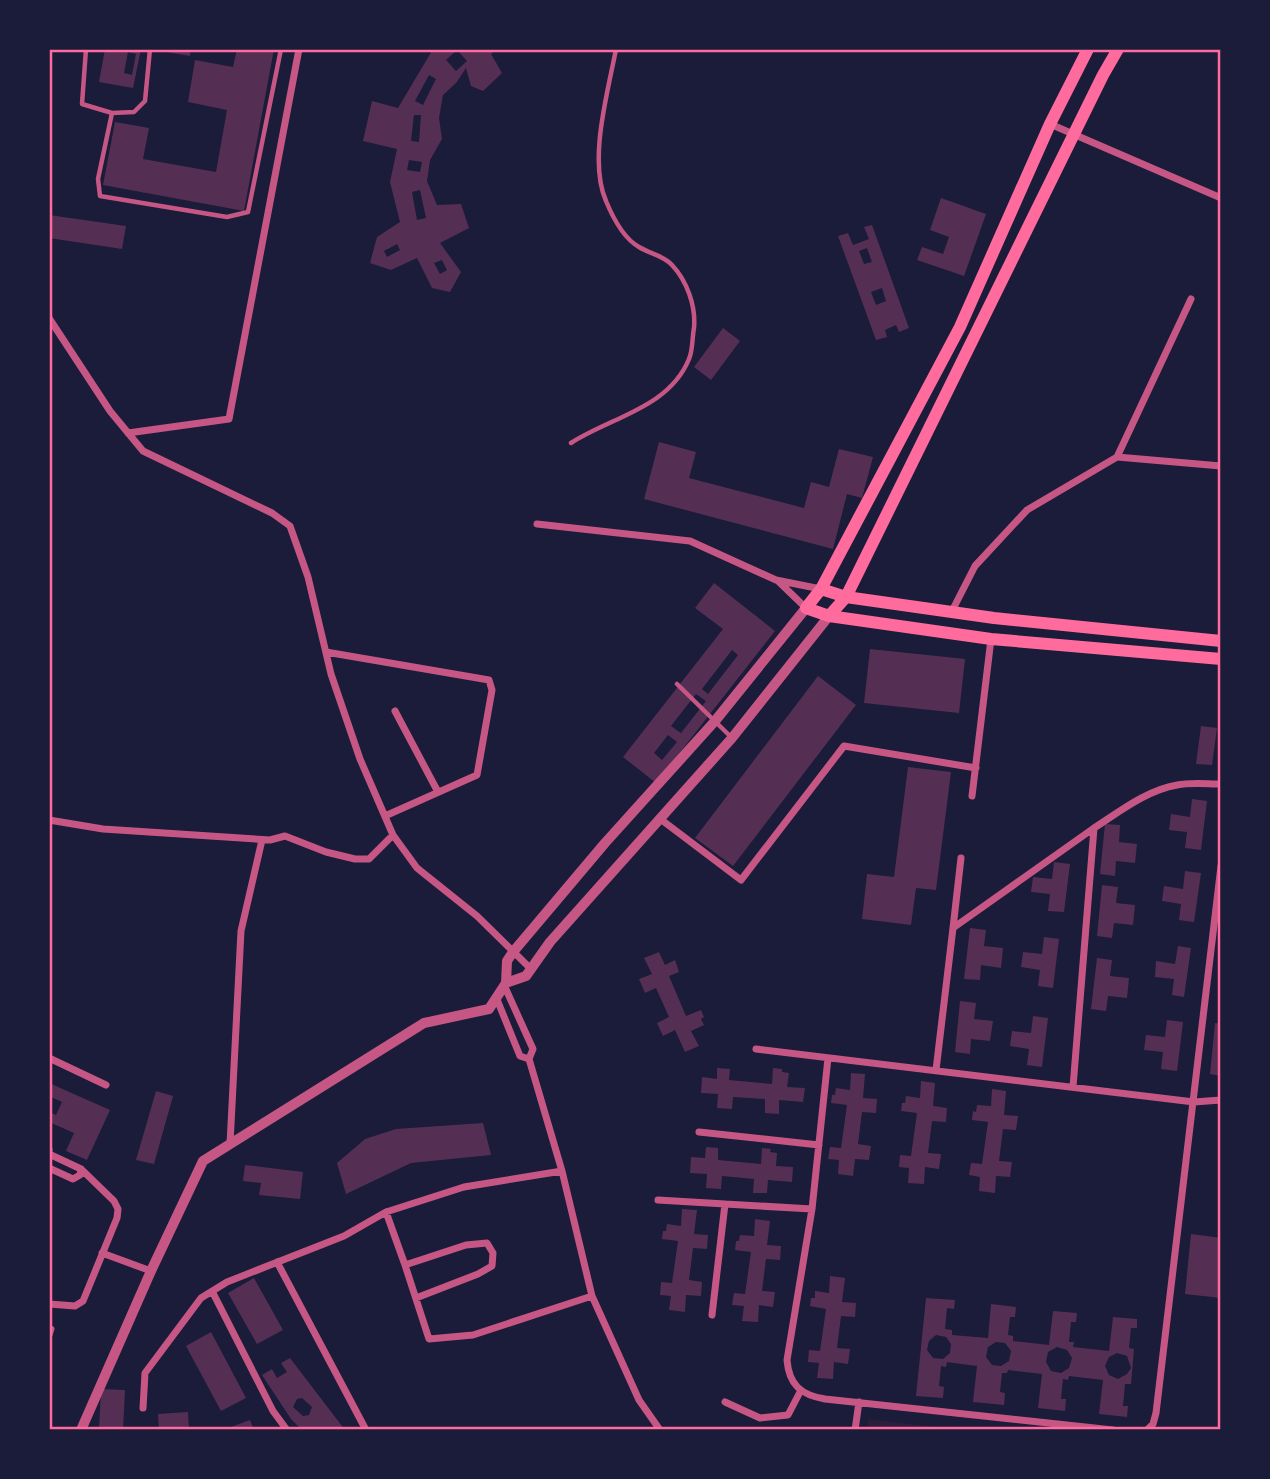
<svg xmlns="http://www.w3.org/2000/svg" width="1270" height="1479" font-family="Montserrat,sans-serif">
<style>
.green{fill:#2a1e3b}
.building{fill:#542f53;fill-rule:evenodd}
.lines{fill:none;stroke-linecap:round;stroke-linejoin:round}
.service{stroke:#c65784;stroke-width:4.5}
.minor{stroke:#c65784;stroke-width:7}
.tertiary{stroke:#c65784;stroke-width:10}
.secondary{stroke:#ff6b9d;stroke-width:12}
.neatline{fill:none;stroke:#ff6b9d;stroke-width:2.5}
</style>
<rect width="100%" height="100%" fill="#1b1b3a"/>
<path class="green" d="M868,1419l93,11h-94z"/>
<path class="building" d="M105,49h36l-8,39 -34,-6zM128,52l8,2 -4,21 -8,-2z
M167,49h24l-1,7 -24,-4z
M237,49h37l-30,162 -141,-26 12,-63 34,6 -6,31 73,13 11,-62 -39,-8 7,-42 38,7z
M433,49h63l-5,5 11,19 -19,18 -12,-5 -5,-18 -10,15 -13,12 -4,23 3,21 -12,21 -3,21 10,24 24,-1 8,24 -29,15 21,29 -11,20 -18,-4 -15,-30 -26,12 -21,-7 7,-26 23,-15 -10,-40 7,-33 -34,-8 9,-40 26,7zM457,50l10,11 -11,10 -10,-11zM429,75l7,4 -13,26 -8,-4zM414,115h7l-2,27 -8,-1zM409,160l13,2 -2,10 -13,-2zM420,190l6,28 -9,2 -5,-28zM397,244l3,6 -13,7 -3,-6zM442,260l5,10 -7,4 -6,-11z
M941,198l45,16 -22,62 -47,-16 5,-13 21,7 6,-17 -19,-7z
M49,215l77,11 -4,23 -73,-11z
M872,225l37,103 -10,4 -3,-7 -11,5 2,7 -11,3 -38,-104 10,-3 5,12 16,-6 -5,-12zM867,248l5,14 -8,2 -5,-13zM882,288l4,13 -10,4 -5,-13z
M723,328l17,13 -29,39 -17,-13z
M659,442l37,10 -7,26 115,30 7,-26 18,5 10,-38 34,8 -11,41 -15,-4 -14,55 -189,-50z
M714,583l61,48 -119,152 -33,-26 100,-128 -28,-21zM732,650l6,5 -30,39 -6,-5zM696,694l10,7 -25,32 -10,-7zM668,735l9,7 -15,18 -8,-7z
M870,649l95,10 -6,54 -95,-10z
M818,676l38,29 -123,161 -38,-28z
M1201,726l16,2 -5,37 -16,-1z
M908,767l43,5 -15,118 -20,-2 -5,37 -49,-6 5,-45 27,3z
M1192,799l15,2 -6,49 -16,-2 2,-16 -18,-2 2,-16 19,3z
M1105,824l15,1 -1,17 18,2 -2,19 -19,-2 -1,15 -15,-2z
M1054,862l16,2 -6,48 -16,-1 2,-17 -19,-2 2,-15 19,2z
M1185,871l16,2 -7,49 -15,-2 2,-16 -19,-3 2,-15 19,3z
M1102,885l16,2 -2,16 19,2 -2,20 -19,-2 -2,15 -15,-2z
M970,928l16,2 -2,16 19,2 -2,20 -20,-3 -1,15 -16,-1z
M1044,937l15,2 -6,49 -15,-2 2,-16 -19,-3 2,-15 19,2z
M1178,946l13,2 -7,49 -12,-2 2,-16 -19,-2 1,-16 19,3z
M659,952l6,13 10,-5 4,12 -10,4 17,40 15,-6 3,7 -3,2 3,6 -13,6 8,15 -14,6 -10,-22 -12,6 -6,-13 12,-6 -13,-29 -11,5 -6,-14 13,-5 -8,-16z
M1097,958l15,2 -2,16 19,2 -2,20 -19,-2 -2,15 -15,-2z
M960,1001l16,2 -2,16 19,2 -3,20 -19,-2 -1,15 -15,-2z
M1033,1016l15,2 -6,49 -15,-2 2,-16 -19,-3 2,-15 19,2z
M1167,1020l16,2 -6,49 -16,-2 2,-17 -19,-2 2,-15 19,2z
M1215,1023l6,1v52l-11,-2z
M717,1068l13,1 -1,11 43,4 1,-16 9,1v3l7,1 -2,14 18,1 -2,14 -24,-2v14l-14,-1v-14l-32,-2 -1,12 -15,-1 1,-14 -17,-1 1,-16 15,2z
M851,1073l14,1 -2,24 14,1 -1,14 -14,-1 -4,32 13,2 -2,14 -14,-1 -2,17 -15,-2 1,-14 -11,-1 2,-12 11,1 6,-43 -16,-2 1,-8h3l1,-7 14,2z
M921,1081l14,2 -2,23 14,2 -1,14 -14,-1 -4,32 13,1 -2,15 -14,-2 -1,17 -16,-1 1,-15 -10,-1 1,-12 11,1 6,-43 -16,-2 1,-8h3l1,-7 14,2z
M49,1083l61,27 -23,50 -21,-9 8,-18 -25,-11v-10l7,3 6,-13 -13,-6z
M992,1089l14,2 -2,24 14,1 -2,14 -13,-1 -4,32 13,1 -2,15 -14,-1 -1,17 -16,-2 1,-14 -11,-2 2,-12 11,1 6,-42 -16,-2 1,-9 3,1 1,-7 14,1z
M156,1091l17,5 -19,68 -18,-4z
M483,1123l8,32 -80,8 -65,31 -9,-31 28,-24 31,-10z
M706,1147l12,1v12l43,4 1,-16 9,1 -1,3 7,1 -1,13 17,1 -1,15 -24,-2 -1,13h-14l1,-14 -32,-3 -1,13 -15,-1 1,-14 -17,-1 1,-16 14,1z
M245,1165l58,7 -3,27 -41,-4 2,-12 -18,-2z
M682,1209l15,1 -3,24 14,1 -1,14 -14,-1 -4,32 13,2 -1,14 -15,-1 -1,17 -16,-2 2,-14 -11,-1 1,-13 11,1 6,-42 -16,-2 1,-8h3l1,-7 14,2z
M755,1219l15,2 -3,24 14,1 -1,14 -14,-1 -4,32 13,1 -2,15 -14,-2 -1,17 -16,-1 2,-15 -12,-1 2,-12 11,1 6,-42 -16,-2 1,-9h3l1,-6 14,1z
M1191,1234l30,4v60l-36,-4z
M830,1276l15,2 -3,24 14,1 -1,14 -14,-1 -4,32 13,1 -2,15 -14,-2 -1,17 -16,-1 2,-15 -11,-1 1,-12 11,1 6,-42 -16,-3 1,-8h4v-7l14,2z
M254,1278l29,52 -26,14 -29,-51z
M926,1298l29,2 -1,9 -7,-1 -2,21 7,1v5l36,3 3,-34 25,3 -1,10h-5l-2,18 5,1v5l36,4 4,-34 24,2 -1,9h-5l-2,20h5l-1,5 36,4 4,-34 24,2v9h-6l-2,20 5,1 -3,35h-6l-2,22h5l-1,11 -28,-3 4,-34 -34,-4 -1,4 -5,-1 -2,20h5l-1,12 -27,-3 4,-34 -34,-4 -1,3h-5l-2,19 5,1 -1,12 -31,-3 4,-36 -30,-4 -1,5 -5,-1 -2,20 5,1 -1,11 -27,-2zM936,1335l10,2 5,7 -1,9 -7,6 -10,-1 -6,-8 2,-9zM996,1342l9,1 6,8 -2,10 -8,5 -9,-1 -6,-8 2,-10zM1057,1347l10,3 5,8 -3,10 -8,5 -10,-2 -5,-9 2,-10zM1117,1353l10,3 4,12 -4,6 -9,5 -9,-4 -4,-9 4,-9z
M211,1332l35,66 -25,13 -35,-65z
M290,1358l55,72h-43l-11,-11 -29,-44 10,-6 5,9 10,-6 -6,-9zM302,1398l10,9 -3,8 -6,1 -10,-9 4,-8z
M101,1389l24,1 -2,40h-24z
M188,1412l1,18h-30l-1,-16z
M250,1420l4,10h-31z"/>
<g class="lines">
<path class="service" d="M86,49l-4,55 30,9
M150,49l-5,52 -11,11 -22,1 -14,66 2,17 127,21 21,-5 33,-163
M49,52l2,-3
M571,443c40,-26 98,-35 118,-84 4,-9 3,-21 5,-31 2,-22 -7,-47 -22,-63 -9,-10 -22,-11 -33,-18 -16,-9 -26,-29 -33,-46 -18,-41 2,-109 10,-152
M677,684l54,53"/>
<path class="minor" d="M1050,124l171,74
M1191,299l-74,158 104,9
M49,318l61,93 33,40 129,62 18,13 18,51 23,97 29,85 33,76 24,33 60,48 54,53
M128,433l101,-14 70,-370
M537,524l153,17 86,39 45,9
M778,581l28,27
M952,611l23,-45 52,-56 90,-53
M326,652l163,28 3,10 -15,85 -92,41
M395,711l43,81
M972,796l19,-157
M659,818l82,62 103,-134 132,22
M49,820l54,9 167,11 15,-4 41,16 29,7h14l24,-24
M1094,828c25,-16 53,-38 83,-43 14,-3 30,-1 44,-1
M953,928l8,-70
M504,985l29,64 -4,10 33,112 30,125 47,104 21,30
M496,997l24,59 9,3
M756,1049l438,53 27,-2
M49,1058l57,27
M828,1058l-16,151 -25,151c2,25 14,35 38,39l288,31
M936,1070l17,-142 141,-100 -21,259
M699,1132l120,13
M230,1144l11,-213 21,-91
M49,1149v5l32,15 33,32 4,8 -1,9 -34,83 -8,5 -26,-2
M49,1168l24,11 7,-4 1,-6
M658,1200l67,4
M102,1253l49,18
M277,1262l89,168
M405,1265l24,74 44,-4 119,-39
M212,1291l61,120 14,19
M416,1298l62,-24 14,-8 1,-13 -6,-10 -21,2 -61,20 -19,-53 78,-25 98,-16
M712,1315l13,-111 87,5
M49,1335l2,-6
M725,1402l35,16 28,-3 12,-23
M143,1408l2,-35 56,-75 26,-16 117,-46 42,-24
M855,1430l4,-28
M1147,1430l6,-6 3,-11 65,-547"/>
<path class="tertiary" d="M506,983l20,-7 24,-34 182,-204 97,-122
M81,1430l70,-159 52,-110 221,-138 65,-14 17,-26 1,-22 6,-9 92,-109 110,-122 91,-113"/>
<path class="secondary" d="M1088,49l-38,75 -90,203 -139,262 -15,19 23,8 162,23 230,20
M821,589l25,8 148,21 227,23
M829,616l17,-19 257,-522 15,-26"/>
</g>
<rect width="1270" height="1479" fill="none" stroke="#1b1b3a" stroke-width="102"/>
<rect x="51" y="51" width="1168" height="1377" class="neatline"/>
</svg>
